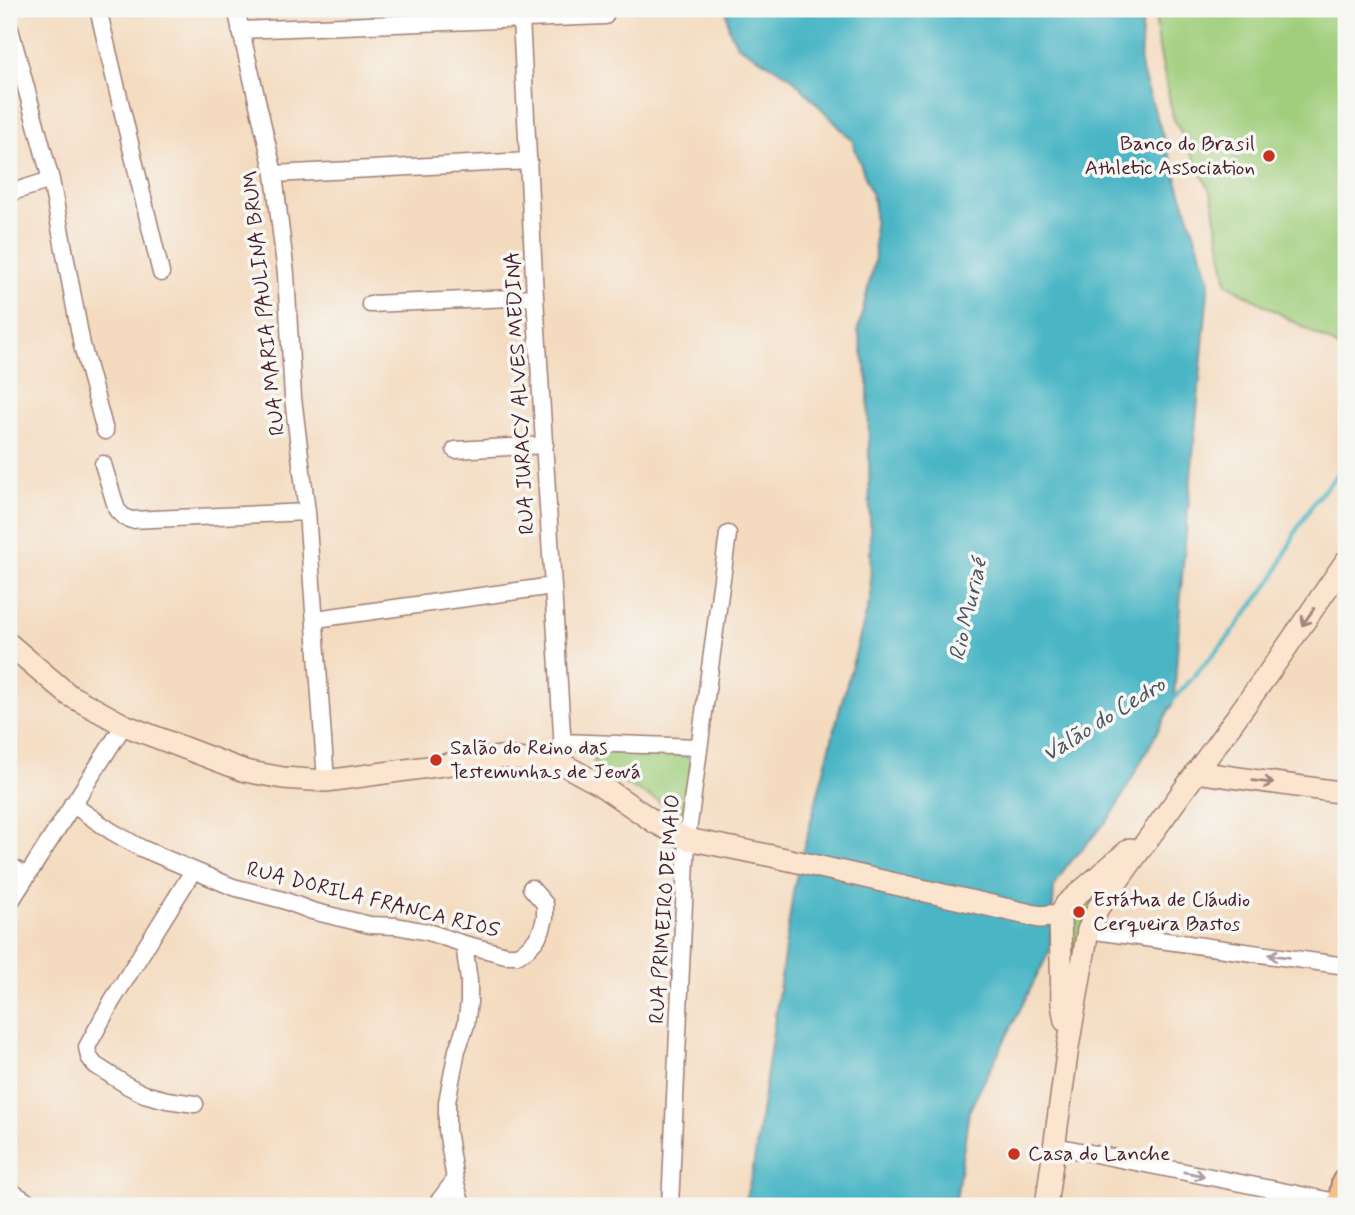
<svg xmlns="http://www.w3.org/2000/svg" width="1355" height="1215" font-family="Mynerve,sans-serif">
<style>
.green{fill:#a0ce7c;stroke:#757654;stroke-width:2}
.water{fill:#49b5c5;stroke:#4a6a78;stroke-width:2}
.lines{fill:none;stroke-linecap:round;stroke-linejoin:round}
.stream{stroke:#49b5c5;stroke-width:4.5}
.street-casing{stroke:#9f7d75;stroke-width:19}
.secondary-casing{stroke:#9f7d75;stroke-width:24}
.highway-casing{stroke:#9f7d75;stroke-width:32}
.street{stroke:#fff;stroke-width:16}
.secondary{stroke:#fce5cf;stroke-width:21}
.highway{stroke:#f7be88;stroke-width:28}
.oneway{stroke:#a3827d}
.oneway2{stroke:#ae9aa0}
.poi-dot{fill:#c8321e;stroke:#f6f6f2;stroke-width:2.5}
.labels{text-anchor:middle;dominant-baseline:central;stroke-width:7;stroke-linejoin:round;paint-order:stroke}
.poi-label{font-size:21px;fill:#4a1f2b;stroke:#f6f6f2;text-anchor:start}
.street-label{font-size:21px;fill:#4a1f2b;stroke:#f6f6f2}
.water-label{font-size:23px;font-style:italic;fill:#4a5461;stroke:#f6f6f2}
</style>
<rect width="100%" height="100%" fill="#f6f6f2"/>
<filter id="ink" filterUnits="userSpaceOnUse"><feTurbulence type="fractalNoise" baseFrequency=".0143" numOctaves="2"/><feDisplacementMap in="SourceGraphic" scale="14" xChannelSelector="R" yChannelSelector="G"/><feConvolveMatrix kernelMatrix="1 2 1 2 8 2 1 2 1" color-interpolation-filters="sRGB"/></filter>
<filter id="wash" filterUnits="userSpaceOnUse"><feTurbulence type="fractalNoise" baseFrequency=".00686" numOctaves="4" result="noise"/><feDisplacementMap in="SourceGraphic" scale="28" xChannelSelector="R" yChannelSelector="G"/><feGaussianBlur stdDeviation="1.57" result="paint"/><feColorMatrix in="noise" values="0 0 0 0 0 0 0 0 0 0 0 0 0 0 0 0 0 1.4 0 .05"/><feComposite in="paint" operator="in"/></filter>
<g filter="url(#wash)">
<rect width="100%" height="100%" fill="#f4dbbf"/>
<path class="green" d="M1155,9h191v342l-119,-67 -15,-89 -39,-78 -15,-74z
M606,749l80,6 5,6 -2,42 -10,9 -82,-43 -3,-6 1,-7z
M1125,861l-55,134 -2,-71 5,-15z"/>
<path class="water" d="M726,9h417l-3,56 69,214 -27,297 -8,125 -62,114 -47,53 -11,19 -4,63 -81,161 -14,95h-211l9,-37 41,-282 45,-175 32,-115 -3,-217 -10,-50 17,-70 -1,-58 -22,-62 -61,-63 -54,-32 -8,-16z"/>
<g class="lines">
<path class="stream" d="M1171,702l56,-63 25,-33 22,-29 23,-48 19,-30 30,-34"/>
</g>
</g>
<g filter="url(#ink)">
<g class="lines">
<defs>
<path id="street" d="M98,9l63,264
M236,9l38,165 12,100 7,124 14,114 19,269
M521,18l14,279 29,468
M9,25l42,155 31,165 23,86
M240,30l365,-14
M274,174l255,-13
M9,193l42,-13
M370,304l165,-7
M455,450l90,-5
M103,464l14,46 7,7 7,3 176,-8
M316,619l237,-33
M561,742l138,5
M72,804l39,27 30,17 92,39 50,13 29,11 58,14 26,1 32,6 36,12 42,11h11l9,-5 10,-10 6,-11 3,-11v-14l-14,-16
M9,865l17,11
M193,871l-81,130 -25,46 2,10 6,8 33,21 16,8 23,6 28,4
M9,904l115,-179
M1088,930l258,36
M1055,1146l291,58
M455,1180l7,26
M9,1190l25,16
M435,1206l20,-26 -8,-50v-28l10,-52 9,-25 3,-23v-21l-5,-37
M670,1206l17,-367 41,-305"/>
<path id="secondary" d="M9,644l60,51 55,30 121,46 38,7 43,3 175,-24 63,8 35,19 57,39 31,16 85,17 268,61 20,-2
M1196,772l150,21
M1065,1021l-3,-17 -2,-89 6,-11 64,-55
M1046,1206l22,-159 20,-117 10,-22 177,-244 71,-103"/>
<path id="highway" d="M1342,1206l4,-23"/>
</defs>
<use href="#street" class="street-casing"/>
<use href="#secondary" class="secondary-casing"/>
<use href="#highway" class="highway-casing"/>
<use href="#street" class="street"/>
<use href="#secondary" class="secondary"/>
<use href="#highway" class="highway"/>
</g>
<defs><path id="oneway-shaft" d="M-6 0H5M1.5-3L5.5 0L1.5 3" fill="none" stroke-width="1.6" stroke-linecap="round" stroke-linejoin="round" transform="scale(1.75)"/></defs>
<g class="oneway">
<use href="#oneway-shaft" transform="translate(1308 617) rotate(125)"/>
<use href="#oneway-shaft" transform="translate(1263 782) rotate(8)"/>
</g>
<g class="oneway2">
<use href="#oneway-shaft" transform="translate(1279 956) rotate(-172)"/>
<use href="#oneway-shaft" transform="translate(1194 1174) rotate(11)"/>
</g>
</g>
<g class="poi-dot">
<circle cx="1269" cy="156" r="7"/>
<circle cx="436" cy="760" r="7"/>
<circle cx="1079" cy="912" r="7"/>
<circle cx="1014" cy="1154" r="7"/>
</g>
<g class="labels">
<g class="poi-label">
<text x="1255" y="144" text-anchor="end">Banco do Brasil<tspan x="1255" dy="24">Athletic Association</tspan></text>
<text x="450" y="748">Salão do Reino das<tspan x="450" dy="24">Testemunhas de Jeová</tspan></text>
<text x="1093" y="900">Estátua de Cláudio<tspan x="1093" dy="24">Cerqueira Bastos</tspan></text>
<text x="1028" y="1154">Casa do Lanche</text>
</g>
<g class="street-label">
<text transform="translate(264 303) rotate(-96)">RUA MARIA PAULINA BRUM</text>
<text transform="translate(520 393) rotate(-93)">RUA JURACY ALVES MEDINA</text>
<text transform="translate(373 900) rotate(14)">RUA DORILA FRANCA RIOS</text>
<text transform="translate(665 909) rotate(-86)">RUA PRIMEIRO DE MAIO</text>
</g>
<g class="water-label">
<text transform="translate(969 610) rotate(-77)">Rio Muriaé</text>
<text transform="translate(1104 720) rotate(-32)">Valão do Cedro</text>
</g>
</g>
<rect width="1355" height="1215" fill="none" stroke="#f6f6f2" stroke-width="35"/>
</svg>
